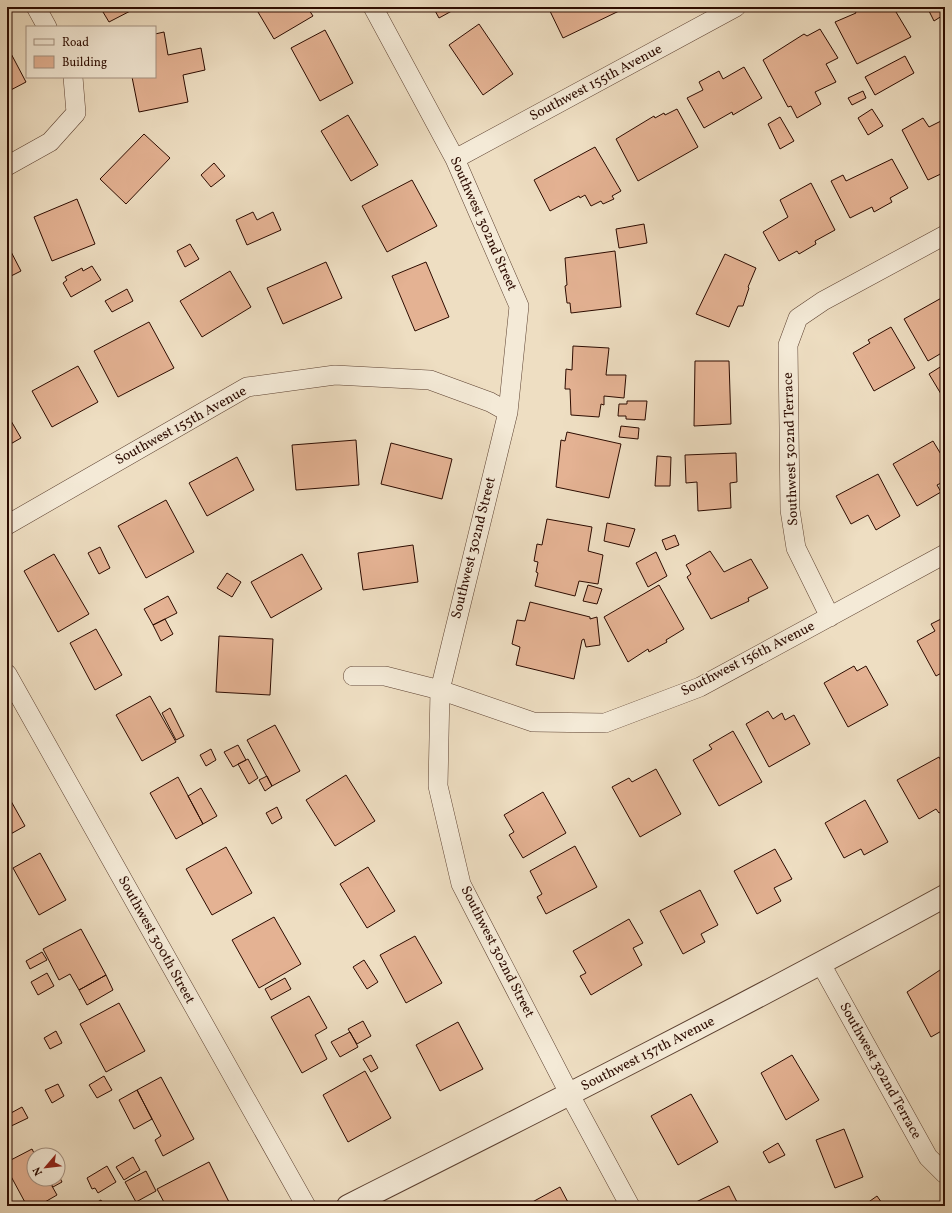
<svg xmlns="http://www.w3.org/2000/svg" width="952" height="1213" font-family="Vollkorn,serif">
<style>
.building{fill:#e4b293;stroke:#2c0b00}
.lines{fill:none;stroke-linecap:round;stroke-linejoin:round}
.minor-casing{stroke:#5c4030;stroke-width:20}
.tertiary-casing{stroke:#5c4030;stroke-width:24}
.minor{stroke:#f4ead7;stroke-width:19}
.tertiary{stroke:#f4ead7;stroke-width:22}
.labels{text-anchor:middle;dominant-baseline:central;stroke-width:3;stroke-linejoin:round;paint-order:stroke}
.street-label{font-size:14px;fill:#2c0b00;stroke:#f4ead7}
</style>
<rect width="100%" height="100%" fill="#eedec2"/>
<filter id="stains"><feTurbulence type="fractalNoise" baseFrequency=".005" numOctaves="4"/><feColorMatrix values="0 0 0 0 .2 0 0 0 0 .09 0 0 0 0 .02 0 0 0 .5 -.17"/></filter>
<radialGradient id="worn" r=".72"><stop offset=".6" stop-color="#630" stop-opacity="0"/><stop offset="1" stop-color="#630" stop-opacity=".3"/></radialGradient>
<path class="building" d="M100,7h38l-29,15z
M255,7h52l6,9 -39,23z
M433,7h26l-20,11z
M548,7h69l2,4 -56,27z
M853,7h40l18,30 -54,27 -22,-42 21,-9z
M927,7h18v7l-11,7z
M479,24l34,50 -30,21 -34,-50z
M820,29l18,29 -12,6 10,18 -21,10 6,12 -24,14 -6,-12 -3,1 -25,-47 41,-26 3,2z
M325,30l28,53 -33,18 -29,-53z
M164,32l4,23 33,-7 4,22 -22,5 5,27 -49,10 -7,-35h23v-43z
M7,46l19,36 -19,10z
M905,56l9,17 -39,22 -10,-18z
M744,67l18,31 -29,17 -1,-3 -28,16 -17,-30 16,-8 -4,-8 20,-11 4,8z
M863,91l3,7 -14,7 -4,-7z
M677,109l21,38 -60,34 -22,-42 38,-23 1,2 9,-5 1,2z
M872,109l11,17 -15,9 -10,-17z
M348,115l30,50 -27,16 -30,-50z
M780,117l14,24 -14,8 -12,-25z
M923,118l6,9 16,-8v53l-17,8 -26,-50z
M144,134l26,24 -44,46 -26,-25z
M595,147l26,44 -9,5 2,3 -11,5 -2,-3 -10,5 -6,-11 -5,3 -1,-2 -29,15 -16,-31z
M892,159l16,29 -18,10 2,4 -18,10 -2,-5 -22,11 -19,-37 12,-6 3,6z
M214,163l11,13 -14,11 -10,-12z
M412,180l25,46 -50,26 -25,-46z
M811,183l24,47 -20,11 1,3 -17,10 -2,-3 -18,10 -16,-29 25,-15 -8,-17z
M77,199l18,45 -43,17 -18,-44z
M253,212l4,8 16,-8 8,18 -34,15 -11,-25z
M644,224l3,19 -28,5 -3,-19z
M7,244l14,27 -14,7z
M190,244l9,15 -14,8 -8,-16z
M615,251l6,56 -50,6 -1,-10h-3l-2,-17 2,-1 -2,-27z
M725,254l31,14 -8,19 1,1 -6,18h-5l-9,21 -33,-13z
M326,262l16,36 -59,26 -16,-36z
M426,262l23,55 -34,14 -23,-55z
M92,266l9,14 -30,17 -8,-14 4,-3 -2,-3 17,-9 1,3z
M230,271l21,36 -49,30 -22,-36z
M127,289l6,12 -21,11 -7,-11z
M945,296v55l-17,10 -24,-42z
M149,322l25,46 -56,29 -24,-46z
M891,327l24,41 -41,23 -21,-38 17,-10 -2,-3z
M573,346l36,2 -3,27h20l-2,23 -20,-2v9l-3,-1 -2,13 -28,-2 -1,-26h-5l1,-20 6,1z
M695,361h34l2,63 -37,2z
M945,364v27l-4,3 -12,-20z
M78,366l20,36 -46,25 -20,-36z
M627,401h20l-2,19 -19,-1v-3h-8l1,-12h8z
M7,414l14,24 -14,8z
M621,426l18,2 -1,11 -19,-2z
M567,432l54,12 -12,54 -53,-11 5,-47 4,1z
M356,440l3,45 -63,5 -4,-45z
M933,441l12,20v20l-8,4 4,7 -24,14 -24,-42z
M391,443l61,16 -10,40 -61,-15z
M736,453l1,29 -7,1 1,25 -33,3 -1,-29 -11,1 -1,-28z
M657,456l14,1 -1,29h-15z
M237,457l17,33 -47,26 -18,-33z
M878,474l22,42 -24,14 -8,-15 -17,9 -15,-28z
M166,500l28,52 -48,26 -28,-52z
M547,519l45,8 -4,24 15,4 -5,29 -19,-3 -4,15 -40,-10 3,-13 -2,-1 2,-10 -4,-1 3,-17 5,1z
M607,523l28,6 -6,18 -25,-6z
M675,535l4,10 -13,5 -4,-10z
M413,545l5,37 -55,8 -5,-37z
M100,547l10,21 -11,6 -11,-21z
M710,551l14,21 27,-13 17,29 -20,10 1,3 -38,18 -24,-42 4,-3 -5,-9z
M656,552l11,24 -19,11 -12,-24z
M54,554l35,60 -31,18 -34,-61z
M302,554l20,35 -51,29 -20,-36z
M227,573l14,9 -9,15 -15,-9z
M588,585l14,4 -5,15 -14,-3z
M659,585l25,44 -18,11 1,2 -18,10 -1,-3 -20,13 -24,-45z
M168,596l9,17 -24,12 -9,-16z
M530,602l60,15v2l7,-2 3,28 -14,2 -2,-8 -2,1 -8,39 -58,-14 4,-18 -8,-3 5,-24 8,1z
M945,617v54l-9,5 -19,-35 18,-10 -4,-7z
M165,619l8,15 -12,7 -8,-16z
M96,629l26,46 -27,15 -25,-47z
M219,636l54,3 -3,56 -54,-3z
M854,666l3,5 9,-5 22,39 -40,22 -24,-44z
M150,696l26,46 -34,19 -26,-46z
M170,708l14,28 -8,4 -14,-27z
M768,711l5,8 9,-6 3,7 9,-5 16,29 -41,23 -23,-43z
M275,725l25,46 -28,15 -25,-46z
M733,731l29,51 -43,24 -26,-46 19,-11 -3,-4z
M238,745l8,15 -13,7 -9,-15z
M211,749l5,11 -10,6 -6,-11z
M939,757l6,11v42l-6,3 -3,-4 -17,10 -22,-39z
M248,759l10,19 -9,6 -11,-20z
M656,769l25,45 -41,23 -28,-50 17,-9 3,4z
M346,775l29,46 -40,25 -29,-46z
M267,776l5,10 -7,5 -6,-11z
M178,777l25,47 -27,15 -26,-46z
M201,788l16,28 -14,8 -15,-28z
M543,792l23,41 -43,25 -14,-23 5,-3 -10,-17z
M7,794l18,32 -18,10z
M865,800l23,42 -24,13 -3,-6 -17,9 -19,-35z
M277,807l5,11 -10,6 -6,-11z
M575,846l22,41 -51,27 -9,-17 5,-3 -12,-23z
M226,847l26,46 -40,22 -26,-46z
M775,849l17,30 -18,9 7,13 -24,13 -23,-43z
M40,853l26,47 -27,15 -26,-47z
M368,867l27,44 -28,17 -27,-44z
M700,890l18,35 -17,9 4,8 -22,12 -23,-43z
M274,917l27,47 -42,24 -27,-48z
M629,919l14,24 -10,5 9,17 -51,30 -11,-19 6,-3 -13,-22z
M81,929l25,46 -27,15 -9,-16 -11,6 -16,-31z
M415,936l27,47 -36,20 -26,-48z
M42,952l5,8 -17,9 -4,-8z
M364,960l14,22 -11,7 -14,-22z
M943,968l2,4v57l-14,8 -24,-45z
M47,973l7,13 -16,9 -7,-13z
M106,975l7,15 -26,15 -8,-15z
M285,978l6,11 -20,11 -6,-11z
M309,996l18,32 -12,7 12,24 -25,14 -31,-56z
M119,1003l26,48 -39,21 -26,-48z
M363,1021l8,15 -14,8 -9,-15z
M458,1022l25,47 -43,22 -24,-46z
M56,1031l6,12 -12,6 -6,-11z
M350,1032l8,15 -18,10 -9,-15z
M371,1055l7,13 -7,4 -8,-13z
M792,1055l27,45 -33,20 -25,-47z
M365,1071l26,47 -43,24 -25,-47z
M104,1076l8,14 -15,8 -8,-13z
M161,1077l33,62 -31,17 -8,-16 6,-4 -24,-46z
M58,1084l6,12 -12,7 -7,-13z
M137,1090l15,29 -18,10 -15,-29z
M691,1094l27,48 -40,23 -27,-49z
M7,1107l4,6 11,-6 6,11 -21,10z
M844,1129l19,48 -28,11 -19,-48z
M778,1143l7,12 -16,8 -6,-11z
M32,1149l3,6 -1,24h14l9,16 -19,11h-11l-20,-37v-7z
M133,1157l7,13 -16,10 -8,-13z
M209,1162l22,44h-65l-9,-17z
M107,1166l9,16 -18,11 -3,-5 -3,1 -5,-11z
M146,1171l10,20 -20,11 -11,-20z
M58,1174l4,8 -9,5 -5,-8h10z
M729,1186l10,20h-41l-2,-4z
M560,1187l10,19h-45z
M877,1196l7,10h-21z
M101,1200l3,6h-14z"/>
<g class="lines">
<defs>
<path id="minor" d="M36,7l11,20
M373,7l82,152 64,147 -11,106 -68,278 -2,96 23,98 109,211 60,111
M455,159l281,-152
M7,166l43,-24 26,-29 -3,-36
M7,525l240,-138 88,-12 95,5 60,22 18,10
M830,617l-34,-69 -6,-38 -2,-165 10,-27 25,-17 122,-66
M7,674l299,532
M353,676h32l55,14 93,32 72,1 95,-36 245,-133
M821,964l107,193 17,17"/>
<path id="tertiary" d="M348,1206c201,-101 400,-202 597,-310"/>
</defs>
<use href="#minor" class="minor-casing"/>
<use href="#tertiary" class="tertiary-casing"/>
<use href="#minor" class="minor"/>
<use href="#tertiary" class="tertiary"/>
</g>
<g class="labels">
<g class="street-label">
<text transform="translate(596 83) rotate(-28)">Southwest 155th Avenue</text>
<text transform="translate(483 224) rotate(66)">Southwest 302nd Street</text>
<text transform="translate(181 426) rotate(-29)">Southwest 155th Avenue</text>
<text transform="translate(791 449) rotate(-92)">Southwest 302nd Terrace</text>
<text transform="translate(474 548) rotate(-76)">Southwest 302nd Street</text>
<text transform="translate(748 659) rotate(-27)">Southwest 156th Avenue</text>
<text transform="translate(156 940) rotate(61)">Southwest 300th Street</text>
<text transform="translate(497 952) rotate(63)">Southwest 302nd Street</text>
<text transform="translate(648 1054) rotate(-27)">Southwest 157th Avenue</text>
<text transform="translate(880 1071) rotate(61)">Southwest 302nd Terrace</text>
</g>
</g>
<rect width="952" height="1213" fill="none" stroke="#eedec2" stroke-width="24"/>
<rect x="8" y="8" width="936" height="1197" fill="none" stroke="#2c0b00" stroke-width="2"/>
<rect x="12" y="12" width="928" height="1189" fill="none" stroke="#2c0b00"/>
<rect x="26" y="26" width="130" height="52" fill="#f4ead7" stroke="#a49181"/>
<rect x="34" y="39" width="20" height="6" fill="#f4ead7" stroke="#a49181"/>
<text x="62" y="46" font-size="12" fill="#2c0b00">Road</text>
<rect x="34" y="56" width="20" height="12" fill="#e4b293" stroke="#a49181"/>
<text x="62" y="66" font-size="12" fill="#2c0b00">Building</text>
<g transform="translate(46 1167) rotate(242)"><circle r="19" fill="#f4ead7" stroke="#a49181"/>
<path d="M0-3L7 15L0 10L-7 15Z" fill="#8f2418"/>
<text y="-6" font-size="11" font-weight="bold" text-anchor="middle" fill="#2c0b00">N</text>
</g>
<rect width="100%" height="100%" filter="url(#stains)"/>
<rect width="100%" height="100%" fill="url(#worn)"/>
</svg>
